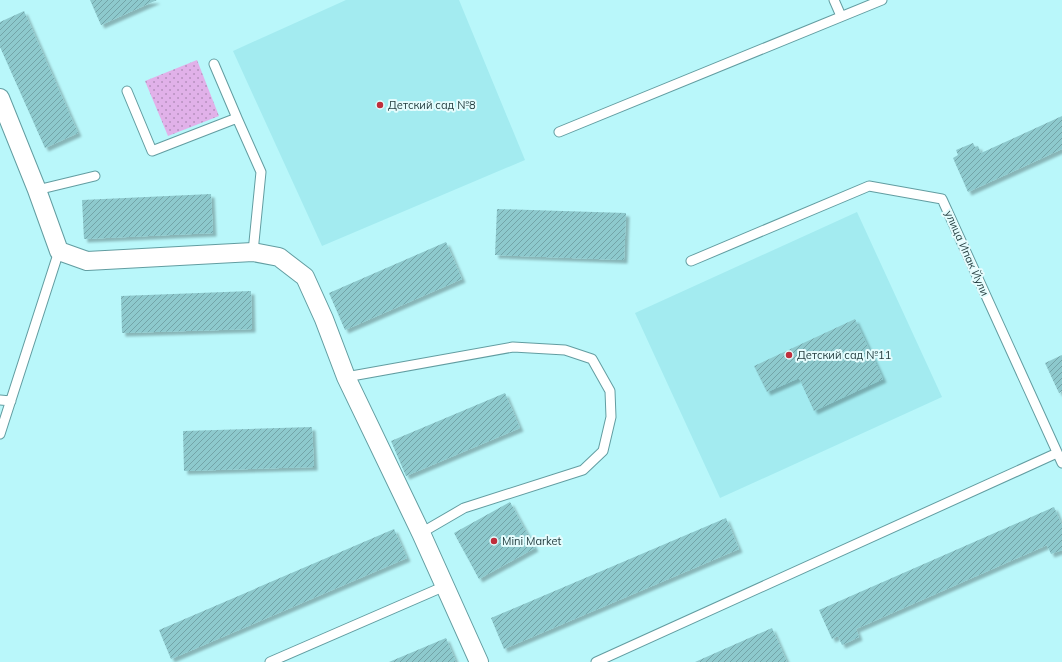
<svg xmlns="http://www.w3.org/2000/svg" width="1062" height="662" font-family="Mulish,sans-serif">
<style>
.built{fill:#a3ebf0}
.grass{fill:url(#grass-dots)}
.building{fill:url(#building-hatch);filter:url(#shadow)}
.lines{fill:none;stroke-linecap:round;stroke-linejoin:round}
.lane-casing{stroke:#629da1;stroke-width:11}
.street-casing{stroke:#629da1;stroke-width:20}
.lane{stroke:#fff;stroke-width:9}
.street{stroke:#fff;stroke-width:18}
.poi-dot{fill:#bf2e3c;stroke:#e4fcfd;stroke-width:1.5}
.labels{text-anchor:middle;dominant-baseline:central;stroke-width:4;stroke-linejoin:round;paint-order:stroke}
.poi-label{font-size:11px;fill:#243d3f;stroke:#e4fcfd;text-anchor:start}
.street-label{font-size:11px;fill:#243d3f;stroke:#e4fcfd}
</style>
<defs>
<pattern id="grass-dots" width="8" height="8" patternUnits="userSpaceOnUse"><rect width="8" height="8" fill="#e1b1e9"/><path d="M2 2h.1M6 6h.1" fill="none" stroke="#b691be" stroke-width="1.8" stroke-linecap="round"/></pattern>
<pattern id="building-hatch" width="6" height="6" patternUnits="userSpaceOnUse"><rect width="6" height="6" fill="#8dc9cd"/><path d="M-1 1l2-2M0 6l6-6M5 7l2-2" fill="none" stroke="#73a4a8"/></pattern>
<filter id="shadow"><feDropShadow dx="3.5" dy="3.5" stdDeviation="1" flood-color="#0004"/></filter>
</defs>
<rect width="100%" height="100%" fill="#b9f7fa"/>
<path class="built" d="M346,0h113l66,160 -203,86 -89,-195z
M857,212l85,185 -222,101 -85,-185z"/>
<path class="grass" d="M197,60l22,56 -51,20 -23,-55z"/>
<path class="building" d="M90,0h67l-56,25z
M24,11l54,122 -33,15 -45,-101v-25z
M1062,116v33l-94,43 -15,-34 5,-3 -2,-5 17,-7 2,4 3,-1 3,7z
M211,194l2,39 -129,6 -2,-39z
M497,209l129,4 -2,47 -129,-5z
M446,242l16,37 -117,51 -16,-37z
M251,291l1,38 -130,4 -1,-37z
M855,319l28,60 -69,32 -15,-33 -32,14 -13,-26z
M1062,355v36l-3,2 -14,-30z
M505,393l15,35 -114,48 -15,-35z
M312,427l2,40 -130,4 -1,-40z
M510,502l25,46 -56,31 -25,-46z
M1054,507l8,18v25l-11,4 -4,-9 -191,84 3,8 -17,8 -4,-9 -6,3 -13,-29z
M726,518l13,31 -235,100 -13,-31z
M394,529l13,29 -236,101 -12,-29z
M772,628l15,34h-92z
M446,638l10,24h-67z"/>
<g class="lines">
<defs>
<path id="lane" d="M834,0l7,16
M214,64l23,54
M127,91l25,60 85,-33 24,54 -8,80
M559,132l323,-132
M37,190l58,-14
M691,261l178,-75 73,13 120,264
M346,377l167,-30 52,3 27,9 18,32 1,26 -8,34 -20,19 -119,38 -43,25
M0,400l11,1
M0,434l59,-183
M270,662l175,-76
M596,662l461,-209"/>
<path id="street" d="M0,98l37,92 22,61 28,10 166,-9 26,5 26,20 19,42 22,58 75,156 58,129"/>
</defs>
<use href="#lane" class="lane-casing"/>
<use href="#street" class="street-casing"/>
<use href="#lane" class="lane"/>
<use href="#street" class="street"/>
</g>
<g class="poi-dot">
<circle cx="380" cy="105" r="4"/>
<circle cx="789" cy="355" r="4"/>
<circle cx="494" cy="541" r="4"/>
</g>
<g class="labels">
<g class="poi-label">
<text x="388" y="105">Детский сад №8</text>
<text x="797" y="355">Детский сад №11</text>
<text x="502" y="541">Mini Market</text>
</g>
<g class="street-label">
<text transform="translate(967 253) rotate(66)">улица Ипак Йули</text>
</g>
</g>
</svg>
